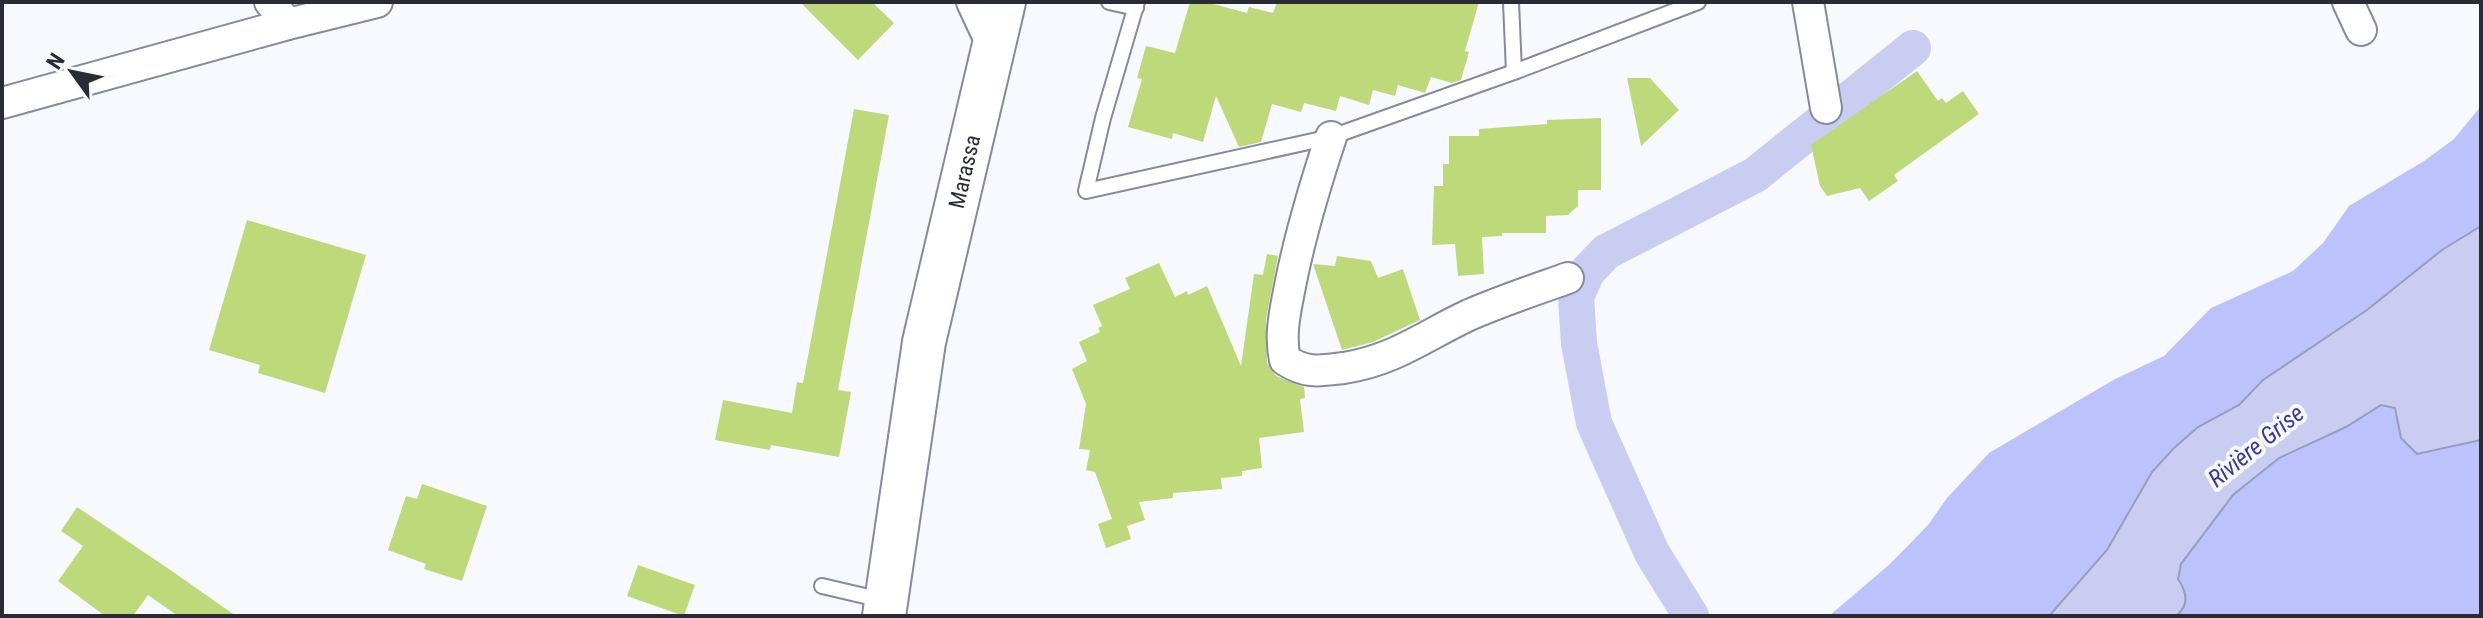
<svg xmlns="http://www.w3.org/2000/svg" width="2483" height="618" font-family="'Roboto Condensed',sans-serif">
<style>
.green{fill:#bcc3fc}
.water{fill:#c8cdf1;stroke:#999db9;stroke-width:2}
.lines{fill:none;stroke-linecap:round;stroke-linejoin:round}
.canal{stroke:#c8cdf1;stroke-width:36}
.building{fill:#bed979}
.service-casing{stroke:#86899f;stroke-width:18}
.minor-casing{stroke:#86899f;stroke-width:34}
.secondary-casing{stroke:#86899f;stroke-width:46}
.service{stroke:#fff;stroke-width:14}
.minor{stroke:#fff;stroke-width:30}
.secondary{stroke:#fff;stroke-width:42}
.labels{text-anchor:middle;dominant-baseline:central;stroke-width:8;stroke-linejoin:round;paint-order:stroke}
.street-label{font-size:22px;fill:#2a2c35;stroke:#f8f9fe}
.water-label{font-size:24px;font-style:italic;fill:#3c389b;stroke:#f8f9fe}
</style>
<rect width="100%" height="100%" fill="#f8f9fe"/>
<path class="green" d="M2481,106v120l-114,84 -104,70 -24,25 -41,22 -25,22 -21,23 -45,78 -58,66h-220l61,-52 38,-39 19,-27 42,-45 126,-74 49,-23 47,-48 82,-37 30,-28 26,-37 75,-45 30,-22z
M2381,405l14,3 6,30 58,7 22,-5v176h-305l5,-4 4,-22 -7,-11 3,-15 52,-69 46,-37 67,-31z"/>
<path class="water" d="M2481,226v214l-64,14 -16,-16 -6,-30 -14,-3 -35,22 -67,31 -46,37 -52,69 -3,15c9,13 12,26 -2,37h-127l58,-66 45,-78 21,-23 25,-22 41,-22 24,-25 104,-70 75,-60z"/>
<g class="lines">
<path class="canal" d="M1691,616l-39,-63 -58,-130 -15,-80 -3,-46 11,-25 19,-20 149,-77 158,-127"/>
</g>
<path class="building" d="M800,2h72l22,21 -36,37z
M1190,2h16l41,11 2,-6 24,6 4,-11h202l-14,49 4,1 -8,28 -9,3 -21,-6 -6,16 -27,-8 -3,11 -22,-6 -4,15 -29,-9 -4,15 -32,-8 -3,9 -29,-8 -11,38 -22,5 -23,-51 -13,46 -30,-9 -1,6 -44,-12 14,-48 -5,-1 9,-32 29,7z
M1917,71l21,30 4,-3 4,5 17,-12 16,23 -85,61 4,6 -29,20 -9,-13 -33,8 -7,-10 -9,-41z
M1627,78h23l29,32 -38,36z
M854,109l35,6 -51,275 13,2 -12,65 -68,-12 -1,5 -55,-10 8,-40 69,13 5,-31 6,1z
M1601,118v72h-23v16l-10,9 -22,1v17h-44v3l-20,1 2,37 -26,2 -3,-32 -23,1 2,-59h9v-22h6v-28h30v-7l68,-5v-4z
M247,220l119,35 -41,138 -67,-20 2,-8 -51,-15z
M1267,254l11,2 -12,63 1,44 9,13 28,11 1,11 -5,1 4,33 -45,6 3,30 -20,3v5l-21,2 1,11 -49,4v5l-34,4 6,18 -18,6 4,13 -25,9 -8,-24 14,-5 -17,-47 -9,-2 4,-20 -11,-1 7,-45 -14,-35 15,-8 -8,-19 21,-10 -2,-4 4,-2 -9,-21 37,-16 -5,-11 34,-15 16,34 12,-6 1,4 19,-9 34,80 13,-92 9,1z
M1337,256l34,5 7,17 25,-9 17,51 -47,22 -31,8 -29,-86 22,2z
M422,484l65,22 -25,75 -38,-12 2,-5 -38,-14 18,-54 11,3z
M77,507l92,62 67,47h-58l-30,-21 -15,21h-28l-47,-35 25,-35 -22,-15z
M638,565l57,20 -11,31 -57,-20z"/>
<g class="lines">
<defs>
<path id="service" d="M1109,2l27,6
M1137,2l-34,116 -17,73 245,-54 183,-65 184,-70
M1511,2l3,70
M822,586l60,14"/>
<path id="minor" d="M270,2l18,22 89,-22
M972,2l21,45
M1808,2l18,106
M2348,2l13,28
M2,103l286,-79
M1331,137c-16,48 -30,95 -40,144 -5,27 -12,52 -6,79 22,14 34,11 59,8 51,-8 80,-32 125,-53 32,-14 65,-25 99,-37"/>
<g id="secondary">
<path id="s1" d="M884,616l40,-274 80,-340"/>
</g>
</defs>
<use href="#service" class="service-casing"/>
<use href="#minor" class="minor-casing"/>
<use href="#secondary" class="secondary-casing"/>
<use href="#service" class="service"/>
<use href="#minor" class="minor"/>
<use href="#secondary" class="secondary"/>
</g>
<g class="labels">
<g class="street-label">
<text stroke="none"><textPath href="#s1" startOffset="452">Marassa</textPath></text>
</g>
<g class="water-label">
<text transform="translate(2256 446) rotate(-39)">Rivière Grise</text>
</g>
</g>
<rect width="2483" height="618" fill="none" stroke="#2a2c35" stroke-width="8"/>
<g transform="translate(72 72) rotate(303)" stroke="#f8f9fe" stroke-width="6" paint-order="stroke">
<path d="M0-6L14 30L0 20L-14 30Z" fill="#2a2c35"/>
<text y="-12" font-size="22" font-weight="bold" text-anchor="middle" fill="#2a2c35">N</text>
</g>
</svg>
